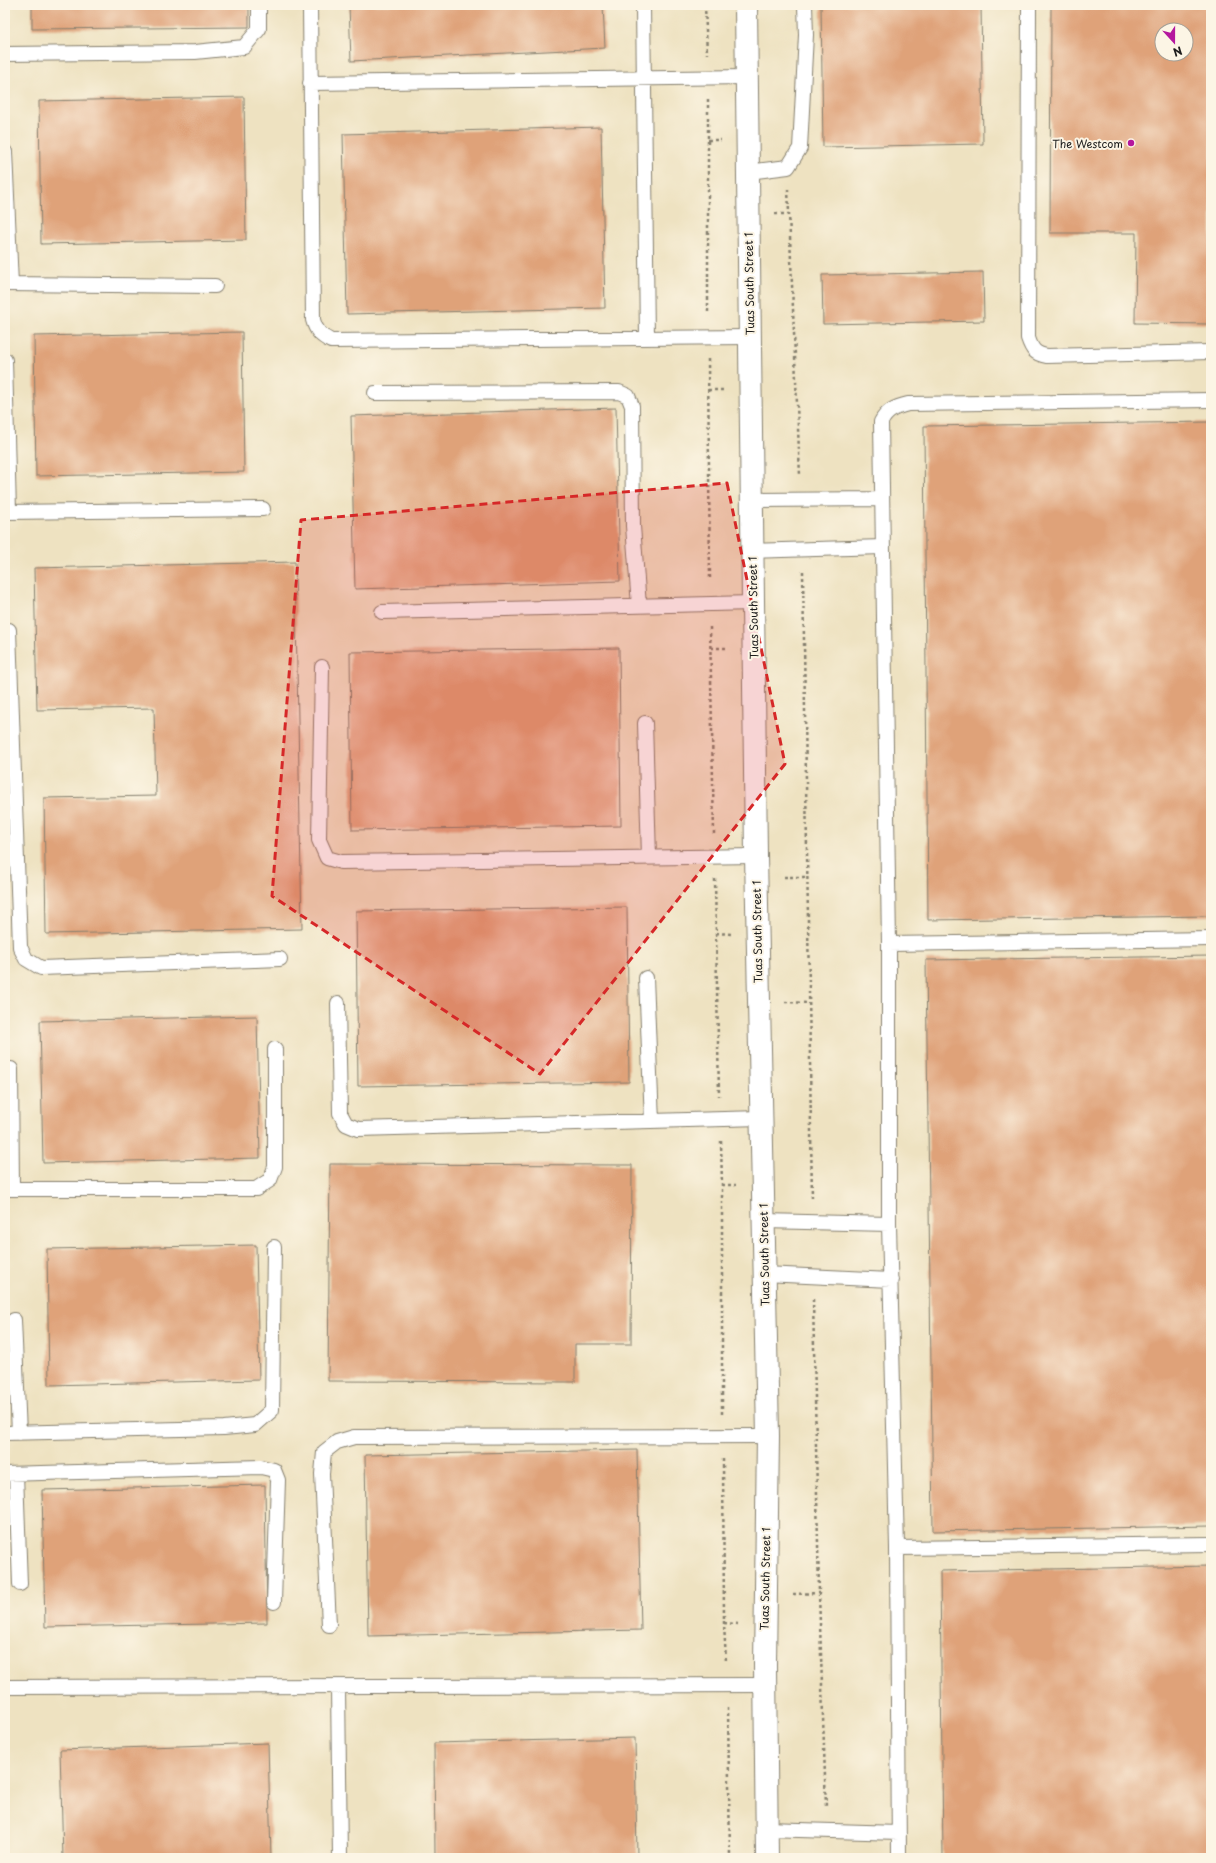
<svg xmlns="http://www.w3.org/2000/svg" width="1216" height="1863" font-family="'Playpen Sans',sans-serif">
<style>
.building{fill:#dfa279;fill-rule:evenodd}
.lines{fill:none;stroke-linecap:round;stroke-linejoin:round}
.lane-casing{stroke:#857f6e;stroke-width:16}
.street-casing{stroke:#857f6e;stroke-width:24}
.path{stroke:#857f6e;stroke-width:2.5;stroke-dasharray:3 3;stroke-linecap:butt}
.lane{stroke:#fff;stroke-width:14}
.street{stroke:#fff;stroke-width:22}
.marked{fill:#d62828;fill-opacity:0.2;stroke:#d62828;stroke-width:3;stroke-dasharray:8 5;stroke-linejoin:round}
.poi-dot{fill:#b5179e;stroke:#fcf5e5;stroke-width:1.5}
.labels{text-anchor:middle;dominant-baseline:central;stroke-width:4;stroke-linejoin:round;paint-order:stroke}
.poi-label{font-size:11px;fill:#1c1c1c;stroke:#fcf5e5;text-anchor:end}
.street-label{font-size:11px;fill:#1c1c1c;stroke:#fcf5e5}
</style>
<rect width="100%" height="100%" fill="#fcf5e5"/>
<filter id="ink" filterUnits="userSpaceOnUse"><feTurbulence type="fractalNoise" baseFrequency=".025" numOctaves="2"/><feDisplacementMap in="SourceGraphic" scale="8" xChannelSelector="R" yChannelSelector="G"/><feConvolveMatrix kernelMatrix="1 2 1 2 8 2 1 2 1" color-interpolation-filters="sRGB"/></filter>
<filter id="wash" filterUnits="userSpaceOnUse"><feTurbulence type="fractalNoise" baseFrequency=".012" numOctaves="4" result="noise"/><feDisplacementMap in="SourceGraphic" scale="16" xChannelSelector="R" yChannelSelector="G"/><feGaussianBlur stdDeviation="0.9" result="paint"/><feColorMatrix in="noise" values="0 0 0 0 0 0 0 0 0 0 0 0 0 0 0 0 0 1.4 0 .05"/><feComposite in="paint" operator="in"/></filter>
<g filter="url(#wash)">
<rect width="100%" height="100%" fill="#eee2c1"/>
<g id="blocks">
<path class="building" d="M32,5h217v22l-217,2z
M349,5h254l2,43 -254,13z
M821,5h160l2,139 -160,3z
M1051,5h160v319l-76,-1 1,-90h-86zM1162,30h24v24h-24z
M244,97l2,143 -205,4 -2,-143z
M601,127l4,181 -258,6 -4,-180z
M983,272l1,49 -161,3 -1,-49z
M242,332l2,140 -208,4 -2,-140z
M616,408l4,173 -265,8 -4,-173z
M1211,422v494l-283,4 -4,-494z
M295,562l7,367 -256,5 -2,-136 112,-2 -2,-88 -117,2 -3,-142z
M619,648l2,178 -269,4 -2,-178z
M627,907l2,175 -271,4 -2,-175z
M1211,956v570l-278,5 -7,-571z
M257,1016l3,142 -217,5 -3,-142z
M330,1164l302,1 -1,179h-56v38l-247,-1z
M256,1245l3,135 -210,5 -2,-136z
M637,1450l4,180 -273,6 -3,-181z
M265,1485l2,138 -222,4 -3,-137z
M1211,1566v292h-268l-3,-287z
M635,1738l2,120h-202l-1,-115z
M268,1743l3,115h-208l-3,-108z"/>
</g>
</g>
<g filter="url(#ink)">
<use href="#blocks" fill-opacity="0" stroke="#857f6e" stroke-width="1"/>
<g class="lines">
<defs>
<path id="lane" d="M310,5l3,315c3,11 8,16 18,21l419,-4
M643,5l4,333
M1029,5l-1,333c4,12 7,16 19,18l164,-4
M5,54l190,-2 49,-5 15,-18v-24
M310,83l437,-6
M5,152l6,132
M748,172l40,-5 12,-19 6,-113 -1,-30
M5,284l210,2
M5,360l4,152
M375,393l244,-1 9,4 4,10 1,120 6,80
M752,500l130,-1
M5,512l258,-3
M752,551l131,-4
M382,612l371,-9
M9,630l11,317 6,12 15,9 239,-9
M322,667l-3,173 8,18 14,4 415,-6
M645,723l4,134
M889,944l322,-5
M646,978l6,143
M338,1003l2,110 6,11 12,5 403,-11
M11,1069l1,120
M5,1189h251l14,-9 5,-13v-118
M764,1221l125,3
M764,1274l127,6
M14,1320l5,113
M5,1433l219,-5 31,-3 17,-15 2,-163
M5,1474l256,-7 13,3 4,10 -4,122
M16,1474l4,110
M897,1548l314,-4
M329,1625l-7,-151 2,-22 13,-10 17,-5 414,-1
M5,1687l760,-2
M338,1687l2,171
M766,1829l133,4
M899,1858l-2,-310 -8,-324v-280l-8,-522c6,-12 15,-15 27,-18l303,-4"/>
<path id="street" d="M746,5l10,851 12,580 -3,229 2,193"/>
</defs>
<use href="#lane" class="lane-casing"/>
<use href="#street" class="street-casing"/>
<path class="path" d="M705,5l2,49
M708,99v215
M708,140h13
M788,189l12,287
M775,214h14
M708,359l2,221
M708,390h15
M803,571l9,629
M710,627l4,207
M711,648h15
M784,877h23
M715,879l4,217
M716,933l15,1
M785,1002l24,1
M721,1141l1,44v229
M722,1185h14
M813,1299l6,294 7,215
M723,1459l1,164 2,39
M793,1594l26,-1
M724,1623l14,1
M728,1707l2,151"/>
<use href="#lane" class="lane"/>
<use href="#street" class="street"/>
</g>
</g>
<path class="marked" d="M727,483l58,281 -245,310 -268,-178 29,-376z"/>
<circle class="poi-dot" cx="1131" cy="143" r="4"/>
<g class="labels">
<g class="poi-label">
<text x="1123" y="143">The Westcom</text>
</g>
<g class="street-label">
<text transform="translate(749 284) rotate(-91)">Tuas South Street 1</text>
<text transform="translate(753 608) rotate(-91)">Tuas South Street 1</text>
<text transform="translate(757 932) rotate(-91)">Tuas South Street 1</text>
<text transform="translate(764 1255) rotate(-91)">Tuas South Street 1</text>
<text transform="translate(765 1579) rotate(-89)">Tuas South Street 1</text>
</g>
</g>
<rect width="1216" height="1863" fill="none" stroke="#fcf5e5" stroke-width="20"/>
<g transform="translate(1174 42) rotate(159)"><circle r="19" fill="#fcf5e5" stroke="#a29e95"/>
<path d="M0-3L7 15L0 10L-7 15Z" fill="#b5179e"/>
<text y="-6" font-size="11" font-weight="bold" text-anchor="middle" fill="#1c1c1c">N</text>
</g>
</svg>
